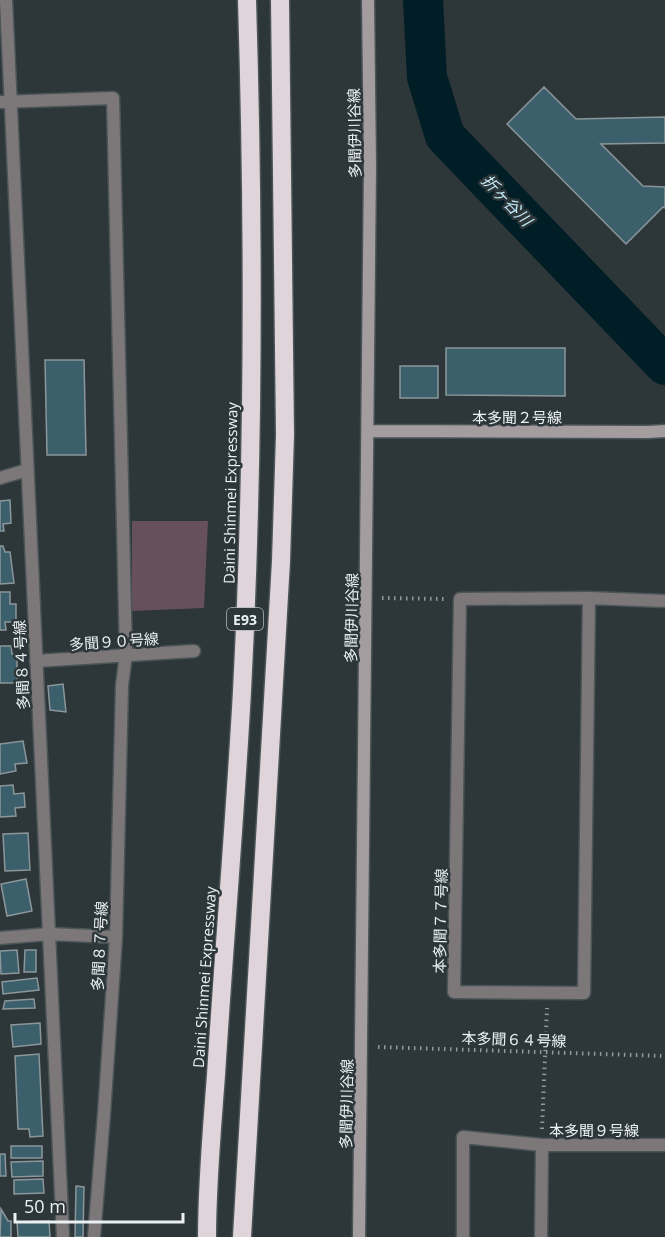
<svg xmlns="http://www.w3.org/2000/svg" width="665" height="1237" font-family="'Open Sans','Noto Sans JP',sans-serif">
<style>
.green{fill:#65505b}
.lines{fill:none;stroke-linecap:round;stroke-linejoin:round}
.river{stroke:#011d25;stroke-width:40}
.building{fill:#3b606c;stroke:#8c969a;stroke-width:1.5}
.street-casing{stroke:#4b5457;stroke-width:15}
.secondary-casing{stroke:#4b5457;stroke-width:15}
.highway-casing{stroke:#4b5457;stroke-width:21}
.path{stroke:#939a9d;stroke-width:4;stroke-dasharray:1.5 4.5;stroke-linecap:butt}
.street{stroke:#7c7779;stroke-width:12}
.secondary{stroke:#a39da0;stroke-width:12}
.highway{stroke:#ded4d9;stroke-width:18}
.labels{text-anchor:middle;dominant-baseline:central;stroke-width:5;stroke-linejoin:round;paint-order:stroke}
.shield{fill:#2d3639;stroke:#b2b9bb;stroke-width:1.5}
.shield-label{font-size:14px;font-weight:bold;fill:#ebf1f3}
.street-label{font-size:15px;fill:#ebf1f3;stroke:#2d3639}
.water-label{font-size:16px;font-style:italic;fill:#c3ecf9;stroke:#2d3639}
</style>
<rect width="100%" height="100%" fill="#2d3639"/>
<path class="green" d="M132,521h76l-4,87 -72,3z"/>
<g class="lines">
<path class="river" d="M423,0l4,77 18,59 220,229"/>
</g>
<path class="building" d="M544,87l32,32 89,-2v26l-64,1 42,42 22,1v21l-2,-1 -37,37 -119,-120z
M446,348h119v48l-119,-1z
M45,360h39l2,95h-39z
M400,366h38v32h-38z
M10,500l1,23 -8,1 1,7h-4v-30z
M0,546h3l2,6h5l4,31 -14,1z
M0,592h10v12h6v18h-11l1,8h-6z
M0,646h11l1,8h5v29h-17z
M63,684l3,28 -16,-2 -2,-24z
M23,741l4,22 -12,1 1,7 -16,3v-30z
M13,785l1,9 10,-1 1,14 -10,1 1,8 -16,1v-31z
M28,833l2,37 -25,1 -2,-37z
M26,879l6,32 -25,5 -6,-32z
M17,950l2,23 -18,1 -1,-23z
M25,950h11v22h-12z
M37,978l2,12 -36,4 -1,-12z
M34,999l1,9 -32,1 2,-8z
M40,1023l1,21 -28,3 -2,-22z
M39,1054l4,82 -13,1 -1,-8h-11l-3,-73z
M11,1146h31v12h-31z
M0,1154h5l1,22h-6z
M43,1161v15l-31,1 -1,-15z
M43,1179l1,14 -30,1v-14z
M76,1186l8,1 -1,50h-8z
M1,1209l7,12h3v16h-11z
M49,1221l1,16h-32l-1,-15z"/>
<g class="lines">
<defs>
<path id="street" d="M6,0l57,1237
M0,102l113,-4 13,557 -4,30 -6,252 -12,177 -10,123
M0,478l27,-8
M589,598l-5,395 -130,-1 6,-393z
M589,598l76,3
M36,661l158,-10
M0,938l49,-4 67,3
M463,1237v-100l79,8
M541,1237l1,-92h123"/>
<path id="secondary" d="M368,431l280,1 17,-1
M359,1237l11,-1072 -2,-165"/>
<path id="highway" d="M207,1237c0,-54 5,-108 9,-162 8,-128 19,-256 26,-384 12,-230 12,-461 5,-691
M242,1237l39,-676 4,-126 -5,-435"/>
</defs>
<use href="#street" class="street-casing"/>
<use href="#secondary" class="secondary-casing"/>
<use href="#highway" class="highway-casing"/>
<path class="path" d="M382,598l62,1
M378,1047l287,9
M542,1129l5,-121"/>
<use href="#street" class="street"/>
<use href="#secondary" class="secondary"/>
<use href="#highway" class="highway"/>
</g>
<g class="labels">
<rect class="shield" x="227" y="608" width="36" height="22" rx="4.5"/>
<g class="shield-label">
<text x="245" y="619">E93</text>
</g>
<g class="street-label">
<text transform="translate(354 133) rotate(-91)">多聞伊川谷線</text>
<text x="517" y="417">本多聞２号線</text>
<text transform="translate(230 493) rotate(-89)">Daini Shinmei Expressway</text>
<text transform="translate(351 618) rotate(-89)">多聞伊川谷線</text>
<text transform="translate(114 641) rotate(-4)">多聞９０号線</text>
<text transform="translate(21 665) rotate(-93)">多聞８４号線</text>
<text transform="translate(440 921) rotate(-89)">本多聞７７号線</text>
<text transform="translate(99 946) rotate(-87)">多聞８７号線</text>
<text transform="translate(204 977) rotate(-86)">Daini Shinmei Expressway</text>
<text transform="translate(514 1039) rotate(2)">本多聞６４号線</text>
<text transform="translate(346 1104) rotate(-89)">多聞伊川谷線</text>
<text x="594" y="1130">本多聞９号線</text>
</g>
<g class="water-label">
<text transform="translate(507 200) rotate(46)">折ヶ谷川</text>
</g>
</g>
<path d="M15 1213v9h168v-9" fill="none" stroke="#ebf1f3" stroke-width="3"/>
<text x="24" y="1213" font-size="18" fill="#ebf1f3" stroke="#2d3639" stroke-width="4.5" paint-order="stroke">50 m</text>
</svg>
